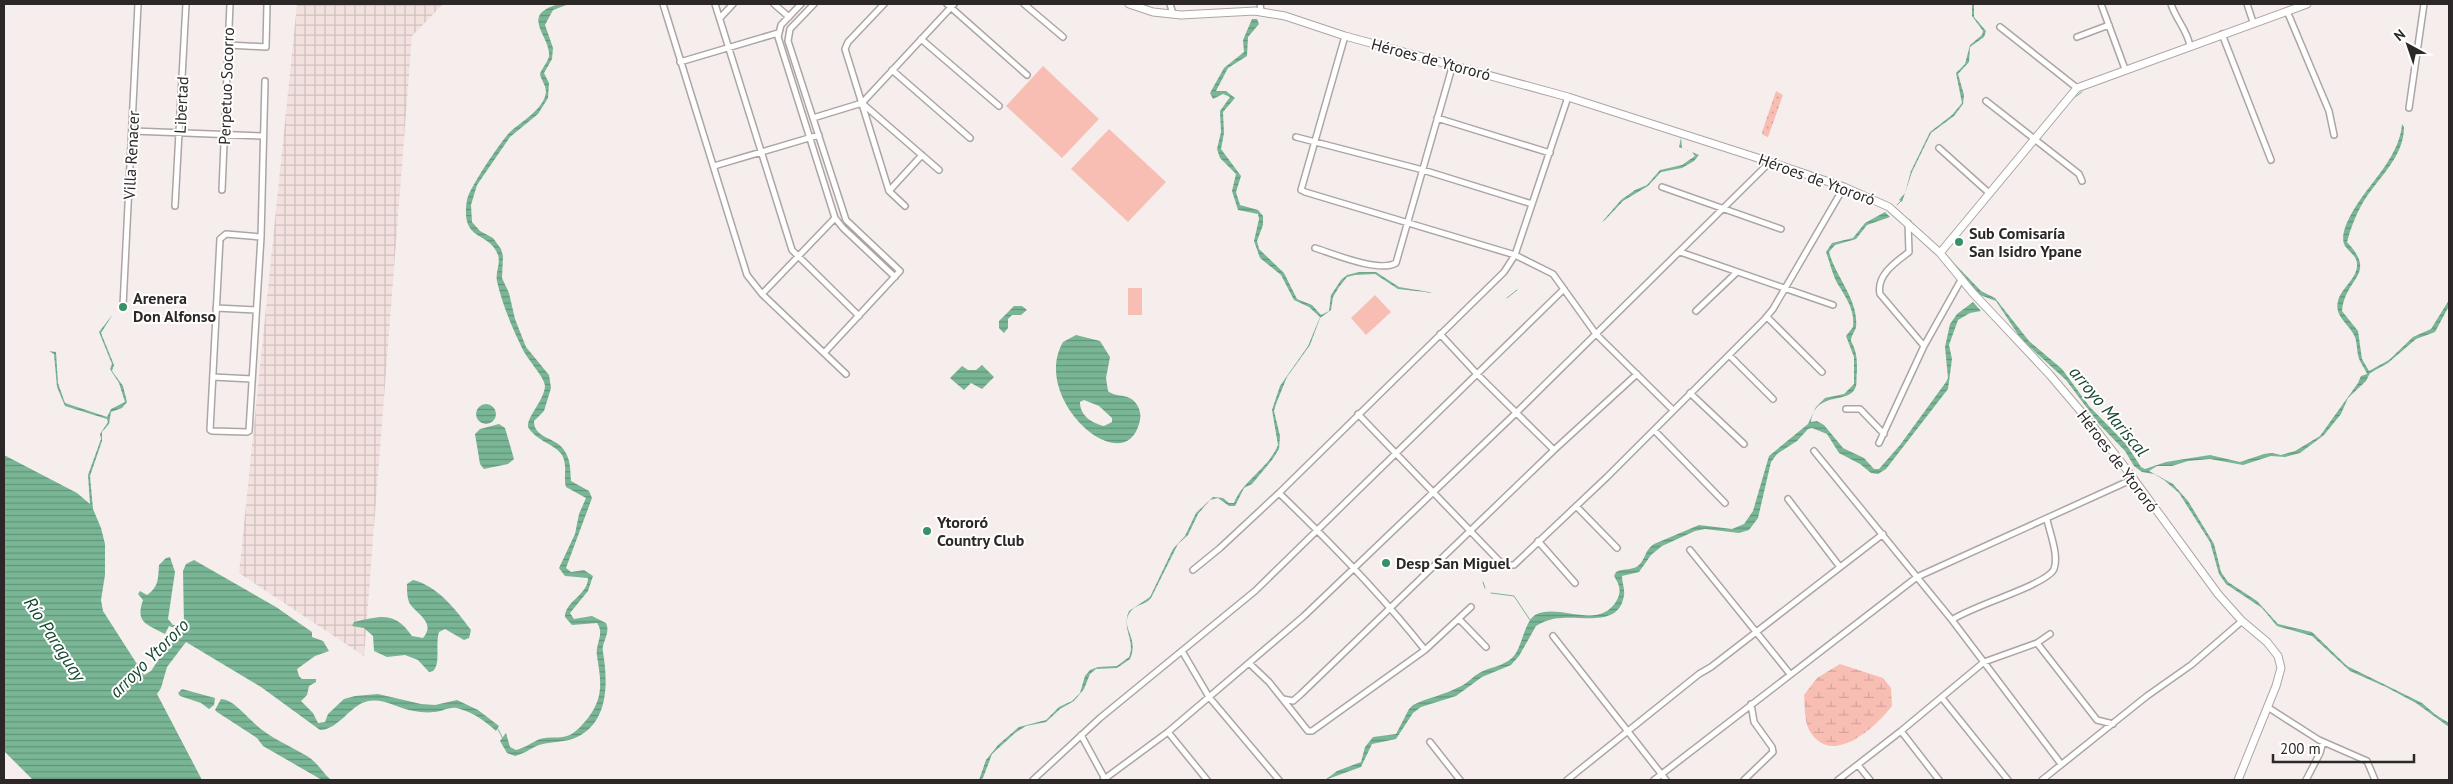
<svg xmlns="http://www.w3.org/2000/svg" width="2453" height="784" font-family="'PT Sans',sans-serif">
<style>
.industrial{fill:url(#industrial-grid)}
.grass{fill:url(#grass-dots)}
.wetland{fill:url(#wetland-marsh)}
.green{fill:#f8beb3}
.water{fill:url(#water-rules);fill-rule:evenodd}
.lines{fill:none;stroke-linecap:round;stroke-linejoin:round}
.stream{stroke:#79b695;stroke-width:1}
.street-casing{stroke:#ada5a4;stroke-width:8}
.secondary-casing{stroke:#ada5a4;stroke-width:9}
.street{stroke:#fff;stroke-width:5}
.secondary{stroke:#fff;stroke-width:7}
.poi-dot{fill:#379167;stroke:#fff;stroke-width:2}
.labels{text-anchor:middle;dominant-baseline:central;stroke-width:4;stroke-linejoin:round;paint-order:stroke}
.street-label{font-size:16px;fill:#2b2827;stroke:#fff}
.poi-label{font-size:16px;font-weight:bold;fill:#2b2827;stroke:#fff;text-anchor:start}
.water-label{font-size:18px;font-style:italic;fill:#164730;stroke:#fff}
</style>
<defs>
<pattern id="industrial-grid" width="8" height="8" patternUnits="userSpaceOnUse" patternTransform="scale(1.25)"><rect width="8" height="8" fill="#f2e1de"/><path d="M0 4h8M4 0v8" fill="none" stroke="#d0c1be"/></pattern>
<pattern id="grass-dots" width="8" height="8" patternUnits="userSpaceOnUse" patternTransform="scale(1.25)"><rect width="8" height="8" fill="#f8beb3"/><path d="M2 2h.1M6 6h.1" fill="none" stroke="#d5a39a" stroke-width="1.8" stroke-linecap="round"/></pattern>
<pattern id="wetland-marsh" width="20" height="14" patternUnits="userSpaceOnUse" patternTransform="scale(1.25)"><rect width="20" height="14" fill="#f8beb3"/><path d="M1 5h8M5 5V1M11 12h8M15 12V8" fill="none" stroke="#d5a39a"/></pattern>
<pattern id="water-rules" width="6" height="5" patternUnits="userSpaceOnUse" patternTransform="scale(1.25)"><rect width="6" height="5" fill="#79b695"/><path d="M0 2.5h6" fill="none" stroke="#63947a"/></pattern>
</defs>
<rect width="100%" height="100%" fill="#f6eeed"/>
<path class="industrial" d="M297,4h146l-31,32 -48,620 -125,-83z"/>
<path class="grass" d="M1776,91l7,4 -15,42 -5,-2 -1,-3z"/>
<path class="wetland" d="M1840,664l43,14 8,10 1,18c-18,23 -61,62 -83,24 -5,-10 -4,-24 -5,-35l13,-17z"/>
<path class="green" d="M1043,66l56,53 -37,39 -56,-52z
M1109,129l57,53 -38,40 -57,-53z
M1128,288h14v27h-14z
M1375,295l16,17 -25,23 -15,-17z"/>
<path class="water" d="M559,4h10l-16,6 -8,15 8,23 -1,11 -8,14 5,10 -1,15 -10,16 -28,23 -33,48 -6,20 1,17 8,9 13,7 8,11 2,7 -1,22 7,15 6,26 11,28 23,28 2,13 -7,23 -10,10c0,18 22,16 30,29 7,10 6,19 7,31l18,10 3,7 -26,70 5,4 13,-2 9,6 -5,15 -18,22 4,6 18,-3 14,7c5,11 -5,19 -3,29 5,30 6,70 -26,85 -12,6 -25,4 -38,8 -8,3 -15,9 -24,11l-8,-3 -7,-12 6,-8 4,14 6,3c9,-2 16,-8 24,-11 9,-3 19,0 27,-3 9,-3 15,-11 21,-18 16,-21 13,-37 9,-62 -2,-12 8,-22 0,-33l-25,2 -7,-8c0,-16 23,-22 23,-39l-23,-2 -6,-8 16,-34 4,-20 7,-16 -20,-11c-3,-11 2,-21 -4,-32 -7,-11 -26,-14 -34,-28 -1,-11 16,-26 17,-41 0,-8 -18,-27 -23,-38 -10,-21 -20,-44 -25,-67 -2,-8 4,-18 1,-26 -9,-25 -38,-12 -31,-55 2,-12 33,-57 42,-67 11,-11 35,-23 37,-41 0,-7 -5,-12 -6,-18 2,-6 8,-12 9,-18 2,-20 -31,-41 10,-52z
M1972,4h2v13l12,14 -2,6 -14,10 -1,15 -11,12 6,21 -1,9 -9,12 -23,17 -19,39 -10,30 -3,-2 6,-7 6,-22 19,-39 22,-17 10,-12 -6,-30 9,-9 5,-19 12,-10 1,-4 -11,-15z
M1252,19h5l2,5 -11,13 -1,19 -19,12 -12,23h10l9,7 -12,14 1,21 -3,16 20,27 -5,16 4,13 18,5 5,6v9l-6,16 2,8 25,24 13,26 15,6 9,10 8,-4 2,-16 10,-15 6,-5 12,-3h17l23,15 36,6 -37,-4 -23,-15 -20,1 -8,2 -8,10 -6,10 -2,13 -11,8 -10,27 -23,32 -11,27 -2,7 6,25 -1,13 -7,11 -20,24 -8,4 -9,18h-6l-11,-8 -8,2 -12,14 -10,21 -10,9 -27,54c-5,7 -15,6 -20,13 -13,16 9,25 -1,48l-13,9 -21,1 -6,5 -6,15 -10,12 -14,8 -14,13 -20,4 -11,7 -23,21 -9,24 -4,2 7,-20 12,-15 21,-18 27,-7 13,-13 13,-6 8,-8 5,-17 5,-6 8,-3 19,-1 12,-9c7,-17 -8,-28 0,-46l21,-14 23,-48 12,-13 11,-23 17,-16 10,1 6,5h5c9,-23 34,-34 44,-58l-6,-35 8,-24 28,-40 12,-29 -11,-10 -15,-7 -13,-25 -21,-17 -6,-17 5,-22 -1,-5 -20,-4 -6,-19 4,-17 -16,-16 -3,-9 4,-17 -1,-21 10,-14 -7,-3 -10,5 -3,-6 14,-25 20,-16 -1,-12z
M2402,124l2,3c0,32 -29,53 -43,79 -6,11 -11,24 -14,36 31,33 -2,35 -5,69l16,20 4,28 7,12 20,-11 24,-23 18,-8 18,-29v6l-14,26 -19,7 -28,24 -18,10 -4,8 -18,17 -7,16 -17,21 -24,18 -15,4 -14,-1 -28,9 -33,-6 -22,2 -16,5h-15l-8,5 24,13 15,17 26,43 7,28 7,10 29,19 21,23 34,8 35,34 75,37 14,12 13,8v4l-33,-24 -30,-16 -36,-16 -38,-35 -35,-10 -15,-18 -36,-24 -7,-10 -9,-32 -31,-49 -15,-13 -10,-6 -12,-2 -8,-6 -9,-15 -26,-27 -33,-44 -45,-41 -25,-38 -16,-6 -31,-37 32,33 14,7 34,43 33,28 27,37 37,38 15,23 4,2 21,-7 44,-7 30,7 24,-8 8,-1 9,2 14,-4 25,-15 38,-53 3,-7 6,-2c-2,-5 -5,-9 -7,-13 -4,-8 -2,-19 -6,-26 -6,-12 -20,-19 -16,-34 3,-13 20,-23 19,-37 0,-8 -8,-12 -12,-18 -7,-12 8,-36 15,-46 16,-23 40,-47 42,-76z
M1681,138l1,10 17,7 -5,6 -12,7 -21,4 -13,14 -25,15 -18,19 -3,2 19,-22 14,-10 12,-5 13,-15 22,-5 13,-9 -3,-4 -13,-5z
M1885,212l5,5 -23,8 -11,14 -21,6 -6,7c6,24 30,48 27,75 -1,5 -5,8 -5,14 6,11 6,18 6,30 -1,5 0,11 -1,15 -6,20 -40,3 -45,36l6,-1 7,4 19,23 21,10 10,11h5l21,-24 46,-63 2,-4 -3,-31 5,-23 7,-10 16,-12 8,9 -11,2 -12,7 -9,25 3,14 -4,30 -62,80 -8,5 -7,-1 -11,-9 -21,-11 -12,-19 -15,-6 -4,1 -11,12 -20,13 -6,8 -13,56 -9,12 -10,3 -34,-4 -10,2 -33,15 -11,9 -12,17 -17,4c0,7 3,13 2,19 -4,32 -41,21 -62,23 -9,0 -18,3 -26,8l-17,30 -8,9 -29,12 -26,19 -35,11 -8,6 -17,26 -24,5 -11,23 -36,13 12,-9 24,-9 4,-15 8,-10 23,-3 13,-25 4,-4c14,-7 31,-10 46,-18 8,-3 14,-11 22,-15 10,-5 22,-6 31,-14 10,-9 12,-36 23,-43 24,-13 64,17 82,-15 5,-10 2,-16 -3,-24l2,-4c7,-4 18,-1 24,-8 6,-7 5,-14 14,-20l45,-19 33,4 12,-5 9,-13 16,-55 39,-32 8,-17 9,-9 19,-4 10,-10v-27l-8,-21 7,-9c2,-16 -6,-28 -14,-41 -6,-9 -9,-23 -13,-34l6,-9 21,-5 12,-15z
M1014,306h8l5,4 -6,5h-9l-4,4v9l-4,5 -5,-5v-7z
M113,314l-12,19 13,32 -2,6 11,15 4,16 -5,6 -11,4 -2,12 -7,8v9l-12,35 3,33 8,19 4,16v31l-4,25 2,11 41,64 7,-4 14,-21 18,-19 -14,-5 -4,8c-18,-10 -30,-11 -22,-34l-5,-6 2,-3 7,4c12,-8 11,-17 12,-30l7,-7 4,-1 5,15 -7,47 5,6h11l-1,-54 3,-7 8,-4 82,47 36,25v5l11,4 6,10 -14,5 -18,13 2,7 3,3h14v3l-7,4 -2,9 -6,6 12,12 5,10 7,-1 3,-8 16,-15 11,-3 23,-2 43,10 14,1 22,-5 21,10 21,16 -3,5c-11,-10 -22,-18 -36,-22 -10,-4 -17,3 -26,3 -7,1 -14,0 -20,-1 -18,-3 -34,-16 -52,-8 -14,7 -26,27 -42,27l-59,-43 -75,-45 -19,25 -6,21 -4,6 45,86h-169l-29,-29v-296l73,38 13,11 -2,-29 13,-36 -1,-5 8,-12 -1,-3 -42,-13 -8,-19 -3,-33 -5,-3 -15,-2 22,3 2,31 7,20 42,14 4,-8 14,-7 -6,-19 -9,-14 2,-5 -13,-32z
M1076,335l24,6 10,16 -4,21 2,13c8,7 19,2 27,11 5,6 7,14 4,22 -16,57 -109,-25 -76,-82zM1084,400l15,6 13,12v4l-8,4c-12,-3 -24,-10 -24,-24z
M982,365l12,12 -12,12 -11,-6 -7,7 -14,-12 12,-12 6,4h8z
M476 414a10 10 0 1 1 20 0a10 10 0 1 1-20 0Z
M499,424l6,4 9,31 -6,5 -24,5 -4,-5 -5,-30 5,-5z
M413,580c25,6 43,30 58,50l-2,8 -5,2 -19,-11 -6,3c-4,13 2,31 -6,39l-4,1 -11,-12 -13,-5 -18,2 -13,-6 -1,-15 -9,-8 -12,-2 2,-4c28,-6 40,-11 58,14l11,2c13,-15 -5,-23 -13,-34 -3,-5 -3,-14 -3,-20z
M182,689l33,9 -1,7 -5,4 -8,-6 -21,-7 -2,-3z
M221,699c11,0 23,15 31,22 17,17 35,23 55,35 10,6 16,17 24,24h-9l-59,-34 -6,-8 -40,-26 -2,-2z"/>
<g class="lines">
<path class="stream" d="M2075,97l7,-5
M1897,205l4,-4
M1507,298l10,-8
M1483,582l2,6
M1491,593l23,3 16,24
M498,729l5,10"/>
<defs>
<path id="street" d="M663,4l84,271 15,19 84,80
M715,4l77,246 67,66
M774,4l15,13
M801,4l-20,21 -3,12 57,181 8,10 52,49
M814,4l-24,25 -2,12 58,179 54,51 -76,82
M884,4l-36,38 -3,7 44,142 16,15
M947,4l80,71
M1024,4l39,33
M1170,4l3,10
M1260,4l1,7
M2101,4l24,65
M2171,4c5,16 16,25 19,42
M2247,4l6,18
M2287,11l42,100 5,24
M720,18l13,-14
M2000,27l77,61
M2222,34l49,126
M1345,36l-44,154 4,2 210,63 38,19 43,60 77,76
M2077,37l32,-12
M921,39l78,67
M228,45l38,2 1,-43
M680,62l98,-29
M892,70l78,68
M1986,101l93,73 3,7
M863,104l76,66
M2409,108l15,-104
M813,118l49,-15 92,-99
M1437,118l113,35
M133,131l130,5
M1296,137l127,33 109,34
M1939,148l50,45
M714,166l105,-31
M1662,187l119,42
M222,190l8,-186
M889,191l33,-36
M175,206l11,-202
M1908,223l1,29c-13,10 -33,23 -29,42l44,52
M261,237l-35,-3 -6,5 -10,191 2,1 35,1 2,-1 12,-194 4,-156
M1315,248c19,6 64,25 81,15l57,-199
M1680,252l153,53
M762,294l73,-76
M123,306l15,-302
M216,308l40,2
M1696,311l40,-38
M1767,317l55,55
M1729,355l44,44
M213,377l39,2
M1690,393l54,51
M1846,409h14l24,25
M1358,414l145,151h11l93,-88 156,-156 10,-12 71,-122
M1654,430l71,73
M1879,443l45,-97 37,-66
M1554,450l83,-76
M1814,451l138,169 109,144
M1279,493c52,50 101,100 146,157
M1788,499l52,68
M1576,506l41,42
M1538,541l37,42
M1690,550l100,124
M1193,570l27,-22 59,-55 225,-221 11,-17 53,-158
M1459,619l27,28
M1952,620c19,-14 95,-35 102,-51 5,-13 -4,-36 -7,-49
M1553,636l113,144
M2037,643l60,77 16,4
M1182,651l27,46 70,83
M1250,664l19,18 39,49h4l113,-81 46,-43
M1942,698l66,82
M1283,699l10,2 8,-7 253,-244 -77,-76 -37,-40
M2269,708l50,32 48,21 8,19
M1901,731l38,49
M1168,732l39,48
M1081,735l24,44
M1430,742l30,38
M1858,765l12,15
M1033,780l67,-62 155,-127 309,-302
M1103,780l65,-48 136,-116 213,-204 253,-250
M1567,780l132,-106 12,-7 172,-133
M1654,780l263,-203 216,-98
M1744,780l29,-28 -1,-5 -18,-25 -3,-18
M1838,780l63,-49 83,-69 53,-19 13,-9
M2042,780l105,-84 44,-31 51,-44
M2306,780l14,-27 3,-11"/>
<path id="secondary" d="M1129,4l24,8 28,3 74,-4 30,5 60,20 223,61 202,65 74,25 45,20 51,46 32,39 78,83 39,46 38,49 91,124 24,27 25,21 11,14 3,12 -5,18 -38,94
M1940,253l137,-165 230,-84"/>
</defs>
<use href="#street" class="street-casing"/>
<use href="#secondary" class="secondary-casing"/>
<use href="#street" class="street"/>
<use href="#secondary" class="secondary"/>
</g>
<g class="poi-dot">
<circle cx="1959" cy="242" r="5"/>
<circle cx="123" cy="307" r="5"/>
<circle cx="927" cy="531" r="5"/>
<circle cx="1386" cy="563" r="5"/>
</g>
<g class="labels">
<g class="street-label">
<text transform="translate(1431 59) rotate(15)">Héroes de Ytororó</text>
<text transform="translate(226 86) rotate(-88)">Perpetuo Socorro</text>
<text transform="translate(181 105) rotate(-87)">Libertad</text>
<text transform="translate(131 155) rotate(-87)">Villa Renacer</text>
<text transform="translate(1817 179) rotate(20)">Héroes de Ytororó</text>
<text transform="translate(2118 461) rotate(53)">Héroes de Ytororó</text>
</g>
<g class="poi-label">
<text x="1969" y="233">Sub Comisaría<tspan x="1969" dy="18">San Isidro Ypane</tspan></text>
<text x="133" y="298">Arenera<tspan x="133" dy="18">Don Alfonso</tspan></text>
<text x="937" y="522">Ytororó<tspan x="937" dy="18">Country Club</tspan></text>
<text x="1396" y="563">Desp San Miguel</text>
</g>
<g class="water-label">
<text transform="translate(2109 411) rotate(50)">arroyo Mariscal</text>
<text transform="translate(55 639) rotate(57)">Río Paraguay</text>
<text transform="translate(149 658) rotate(-45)">arroyo Ytororo</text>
</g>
</g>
<rect width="2453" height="784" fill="none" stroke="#2b2827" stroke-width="10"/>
<g transform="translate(2408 45) rotate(320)" stroke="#ffffff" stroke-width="4" paint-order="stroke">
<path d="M0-4L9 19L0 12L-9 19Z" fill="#2b2827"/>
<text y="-8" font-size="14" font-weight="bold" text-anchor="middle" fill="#2b2827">N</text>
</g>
<path d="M2273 754v8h141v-8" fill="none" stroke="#2b2827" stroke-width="2.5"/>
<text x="2280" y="754" font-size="15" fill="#2b2827" stroke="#ffffff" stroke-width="4" paint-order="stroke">200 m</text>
</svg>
